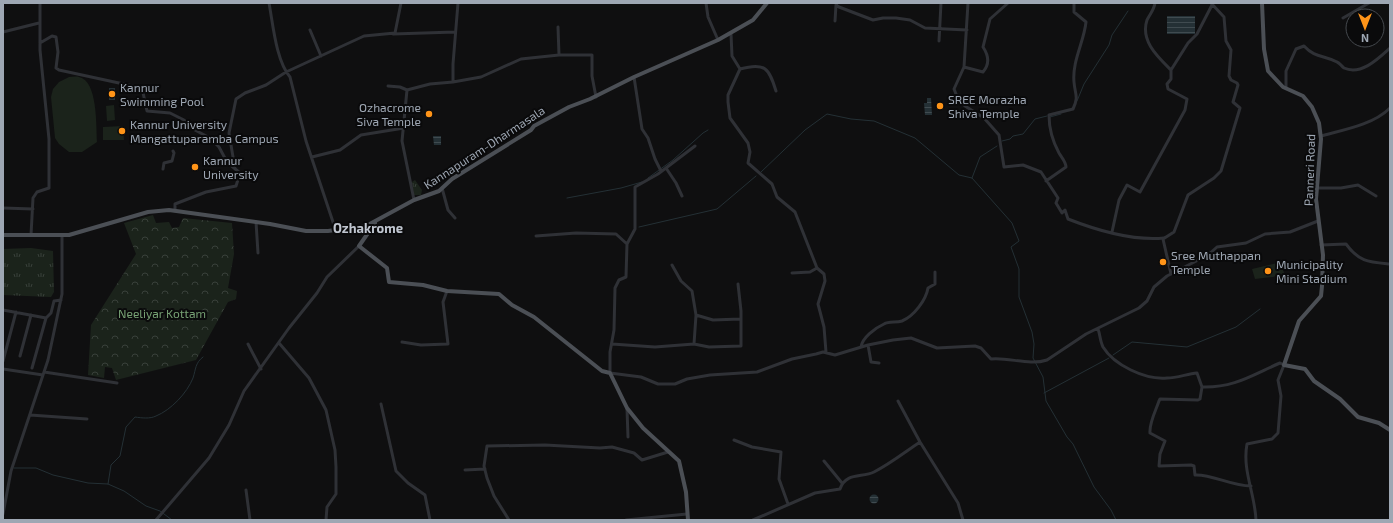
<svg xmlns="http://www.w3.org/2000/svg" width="1393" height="523" font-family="'Exo 2',sans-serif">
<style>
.forest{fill:url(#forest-crowns)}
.park{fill:url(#park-tufts)}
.pitch{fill:#1b231b}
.water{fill:url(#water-rules)}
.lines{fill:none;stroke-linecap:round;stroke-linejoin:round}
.stream{stroke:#243035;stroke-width:1}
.minor{stroke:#2f3136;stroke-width:3}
.major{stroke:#4b4f55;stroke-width:4}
.poi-dot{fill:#ff9418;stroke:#0a0a0b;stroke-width:1.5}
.labels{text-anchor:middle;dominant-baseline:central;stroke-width:4;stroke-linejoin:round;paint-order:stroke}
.poi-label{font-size:12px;fill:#9ea7b3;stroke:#0a0a0b;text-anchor:start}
.street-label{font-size:12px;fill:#9ea7b3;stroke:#0a0a0b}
.park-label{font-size:12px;fill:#76a073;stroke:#0a0a0b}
.neighbourhood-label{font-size:13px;font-weight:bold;fill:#bfc5cf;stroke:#0a0a0b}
</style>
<defs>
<pattern id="forest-crowns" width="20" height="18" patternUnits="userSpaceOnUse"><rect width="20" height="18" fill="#1b231b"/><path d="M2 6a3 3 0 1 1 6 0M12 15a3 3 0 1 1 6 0" fill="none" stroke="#39403a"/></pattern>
<pattern id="park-tufts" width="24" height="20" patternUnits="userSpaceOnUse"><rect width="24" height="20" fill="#1b231b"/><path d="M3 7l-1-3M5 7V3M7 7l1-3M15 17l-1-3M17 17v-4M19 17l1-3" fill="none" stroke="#39403a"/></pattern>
<pattern id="water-rules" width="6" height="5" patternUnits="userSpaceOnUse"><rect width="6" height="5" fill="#243035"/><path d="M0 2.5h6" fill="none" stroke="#404b50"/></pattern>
</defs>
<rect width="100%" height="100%" fill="#0f0f10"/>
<path class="forest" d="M153,215l3,8 13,-1 3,6 7,-1 4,-9 49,5 2,31 -6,34 9,3 -1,8 -8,3 -32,58 -80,20 -4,-12 -7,-1 -1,11 -16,-3 3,-50 45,-71 -12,-31z"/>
<path class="park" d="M415,180l7,10 -1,5h-7l-2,-13z
M31,248l22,3 1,41 -3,5 -48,-2v-46z"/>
<path class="pitch" d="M69,77c3,0 7,-1 10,0 19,4 17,49 18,65l-15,10h-13l-10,-8 -4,-6 -4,-41 2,-8 6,-7z
M114,105l1,15 -8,1 -1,-15z
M123,126l1,14h-21v-13z
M1281,262l3,11 -11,4 -18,2 -3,-10z"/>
<path class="water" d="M1167,16h28v18h-28z
M109,88h6v12h-6z
M927,98h4l1,17h-7l-1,-12h3z
M433,136h8v9h-7z
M869.5 499a4.5 4.5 0 1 1 9 0a4.5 4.5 0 1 1-9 0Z"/>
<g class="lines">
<path class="stream" d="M1077,101l7,-17 25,-39 3,-10 16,-24
M1050,117l11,-3
M1002,141l8,-2 3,-3 10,-2 12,-15 12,-3
M761,172l44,-42 22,-16 24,5 23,2 41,17 44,37 13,3 40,45 7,18 -8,6 8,22v28l13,35 2,12 -1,14 10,19 3,24 21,36 6,7 21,43 17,23 5,10
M648,178l25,-18 30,-27 5,-3
M972,178l8,-21 17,-11
M567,198l54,-10 21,-6
M639,227l78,-18 39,-33
M1113,355l19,-13 55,5 49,-20 24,-18
M1044,393l65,-35
M14,468h22l17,7 35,8 20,1 16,7 22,15 14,5 12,9
M108,484l3,-19 9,-9 6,-29 9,-10c7,1 15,2 21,-1 15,-6 31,-23 37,-38 3,-9 2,-15 10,-21"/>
<path class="minor" d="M269,3c4,21 7,58 21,74l16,64 30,90
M706,3l2,14 10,23
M837,3l-1,2 3,2 34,13 10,-2h13l14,2 15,8 42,2
M968,3l-4,64 -10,22 4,10 7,7 19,12 15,17 5,32 19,-2 18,7 17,26 -2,5 6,10 3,-3 3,9c28,11 65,22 96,19
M1155,3c-1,7 -5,11 -8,17 -7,21 11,37 24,50
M1343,18l26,-15
M835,21l1,-16
M558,27l1,28
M310,30l11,26
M3,32l36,-9
M393,34l62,-2
M731,34l1,22 8,13 -12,26v7l2,16 18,25 2,9 -2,11 24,21 5,13 18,15 22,56 7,6 1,7 -7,23 6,23 2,25
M939,41l2,-38
M40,43l12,-7 4,1 2,15 -2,16 3,2 83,18 5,23 23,2 14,7 9,9 17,9 9,9 8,15 13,11 -4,13 -30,6 -31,12v6
M964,67l19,5c7,-8 6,-16 0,-25l7,-28 18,-16
M740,69c25,-7 29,-1 36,22
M634,77l8,52 6,9 7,21 6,12
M453,82l28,-5 40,-18 38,-4h33v21l4,21
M388,86l12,1 7,3
M1286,88v-17l10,-22 8,-3c11,12 20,9 33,16 3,1 4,4 7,6 17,8 35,-10 46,-20
M1321,136c22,-6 52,-11 69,-28
M695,146l-37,28 -23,13v42l-8,15 -1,33 -7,3 -4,8 -1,42 -4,22v21l31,4 17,7h17l12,-5 23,-4 47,-3 35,-13 24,-5 7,-2 12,3 33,-10 25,-5 18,-2 26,10 38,-2 6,2 10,11c18,-2 38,7 56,1l39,-26 53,-26 8,-7 7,-14 13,-11 41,-21 9,-8 29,-4 19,-9 25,-2 28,-11
M312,157l28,-7 21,-15 43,-7
M666,168l10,15 6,13
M163,169l1,-6 8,-2 2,-8 -1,-2
M235,169l-6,-36 7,-34 9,-6 21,-8 20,-13 78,-36 31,-3 6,-30
M1046,181l20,-14c0,-5 -4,-9 -7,-14 -6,-11 -10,-25 -10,-38l24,-6c6,-13 2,-14 1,-27 -2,-21 10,-40 12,-60l-12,-10v-9
M442,188l6,22 7,8
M1316,188h25l17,-3 18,11
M414,200l-12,-59 5,-51 23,-6 23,-2v-18l5,-61
M3,208l30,1
M256,222l2,31
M1112,232l7,-32 8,-15 13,7 45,-82 2,-11 -19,-10 -1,-5 4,-5v-9l17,-27 9,-9 15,-29
M31,235l2,-37 4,-6 12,-4v-49l-9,-89v-47
M536,236l40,-3 40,1 11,10
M1321,245l25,-1c13,18 23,18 44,20
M672,265l9,16 11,10 4,24 -2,29
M792,273l18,-1 7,-4
M1171,274l-8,-35 11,-7 14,-37 26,-17 7,-7 19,-63 -7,-6 5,-17 -1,-2 -6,-3 -2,-4 2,-26 -5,-9 -2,-24 -13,-14
M3,310l43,8 5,-5 3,-12 7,-1
M696,315l17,5 27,-1
M1098,329c2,5 2,12 5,18 11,18 42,33 64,31 10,0 20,-4 30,-5l5,14c32,1 50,-12 78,-24l4,2 -6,15 3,16 -3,37 -6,6 -25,5c-5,26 8,50 9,76
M402,342l19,3 27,-1 -5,-42 4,-11
M279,343l30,35 17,32 9,40 1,17v27l-9,13 -1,13
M248,344l13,25
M612,344l43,3 39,-3 15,3 32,-1v-35l-3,-27
M868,345l3,17 8,1
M861,347c1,-9 14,-19 23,-23 5,-3 12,-1 18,-3 12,-5 24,-21 26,-33l7,-4v-12
M20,356l11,-41
M3,361l13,-49
M32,368l14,-50
M3,369l40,6
M44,372l73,11
M1202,387l-2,12 -2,1 -38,-1 -1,2c-3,9 -10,22 -9,32l15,8 -5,13 -1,12 32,-1 3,1 1,9c17,-1 36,11 56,11
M898,401l22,41 38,61 5,17
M381,404l15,67 12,12 17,12 5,25
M627,409l1,28
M30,415l57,4
M734,440l18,7 29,5 -2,27 9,25
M824,461l18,22
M465,470l20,-1
M246,490l4,30
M3,514l8,-43 37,-111 14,-66v-59
M156,520l53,-62 20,-33 15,-34 45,-63 28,-35 10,-16 32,-31
M509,520l-15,-24 -7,-18 -3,-12 3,-20 58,-1 55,3 12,-1 22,6 8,7 26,-8
M626,520l61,-6
M753,520l62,-27 25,-4c6,-17 22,-11 34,-17 16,-8 31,-20 46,-30"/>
<path class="major" d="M1262,3l2,46 4,22 15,16 20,9 9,11 7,16 2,16 -5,60 7,56 -1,31 -1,10 -22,25 -15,44 21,4 9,12 26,18 18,18 21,6 11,7
M375,223l-16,23 28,22 2,14 34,3 24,6 52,3 13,11 22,12 68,54 8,2 17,35 16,20 36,33 7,31 2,28
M3,235h66l79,-23 21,-2 101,14 36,7h22l38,-5 48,-26 25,-9 13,-12 79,-49 3,-4 35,-19 21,-8 44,-22 84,-37 35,-20 14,-17"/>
</g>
<g class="poi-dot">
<circle cx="112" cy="94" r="4"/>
<circle cx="940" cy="106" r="4"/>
<circle cx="429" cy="114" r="4"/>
<circle cx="122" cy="131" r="4"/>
<circle cx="195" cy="167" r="4"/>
<circle cx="1163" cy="262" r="4"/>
<circle cx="1268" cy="271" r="4"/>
</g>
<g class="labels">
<g class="poi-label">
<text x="120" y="87">Kannur<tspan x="120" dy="14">Swimming Pool</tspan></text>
<text x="948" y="99">SREE Morazha<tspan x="948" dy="14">Shiva Temple</tspan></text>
<text x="421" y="107" text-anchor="end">Ozhacrome<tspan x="421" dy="14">Siva Temple</tspan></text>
<text x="130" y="124">Kannur University<tspan x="130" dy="14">Mangattuparamba Campus</tspan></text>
<text x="203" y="160">Kannur<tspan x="203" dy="14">University</tspan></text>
<text x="1171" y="255">Sree Muthappan<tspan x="1171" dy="14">Temple</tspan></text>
<text x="1276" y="264">Municipality<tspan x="1276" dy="14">Mini Stadium</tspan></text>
</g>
<g class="street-label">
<text transform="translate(484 147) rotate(-33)">Kannapuram-Dharmasala</text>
<text transform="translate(1309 170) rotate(-88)">Panneri Road</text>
</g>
<g class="park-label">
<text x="162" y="313">Neeliyar Kottam</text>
</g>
<g class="neighbourhood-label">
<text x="368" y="228">Ozhakrome</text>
</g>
</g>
<rect width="1393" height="523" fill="none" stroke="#9ea7b3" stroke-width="8"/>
<g transform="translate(1365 28) rotate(180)"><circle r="19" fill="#0a0a0b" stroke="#45494e"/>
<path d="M0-3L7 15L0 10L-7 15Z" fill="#ff9418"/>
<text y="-6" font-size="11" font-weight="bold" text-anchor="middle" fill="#9ea7b3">N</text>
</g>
</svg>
